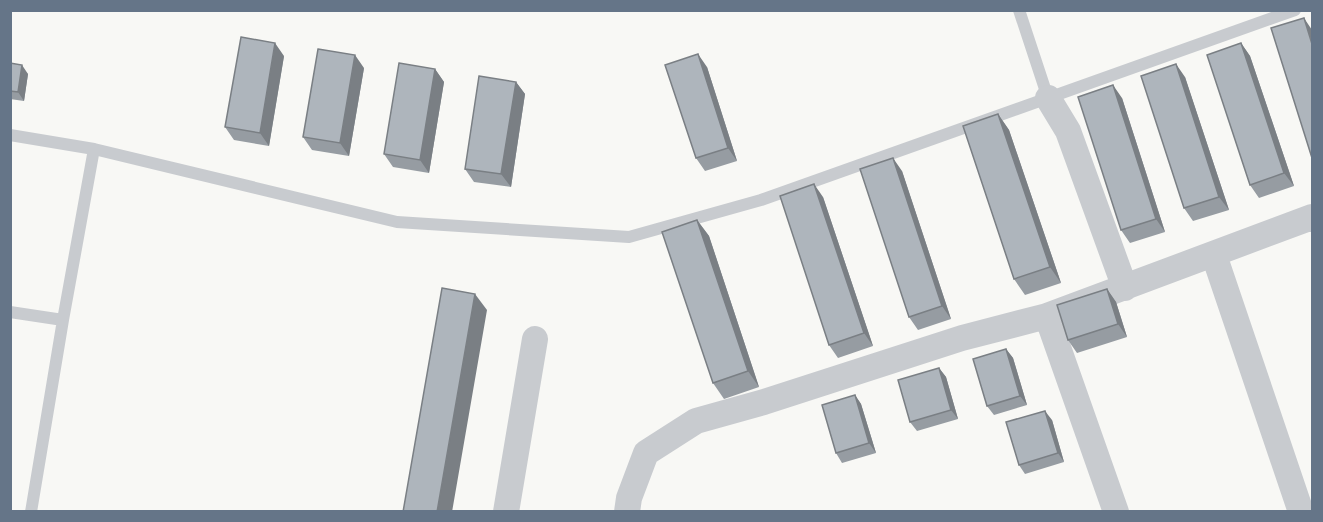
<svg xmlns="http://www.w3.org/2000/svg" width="1323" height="522" font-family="'IBM Plex Sans',sans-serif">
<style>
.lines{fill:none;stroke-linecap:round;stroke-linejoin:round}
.service{stroke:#c8cbcf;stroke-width:12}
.minor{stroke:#c8cbcf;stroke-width:26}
.wall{fill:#969ca2}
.shaded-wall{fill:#7a7f84}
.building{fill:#aeb5bc;stroke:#7a7f84;stroke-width:1.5}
</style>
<rect width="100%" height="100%" fill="#f8f8f5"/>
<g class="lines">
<path class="service" d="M1019,10l29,88
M10,135l84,14 303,73 232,15 132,-37 534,-190
M10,312l53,8 31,-171
M31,512l32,-192"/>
<path class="minor" d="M1048,98l20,33 57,157
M1214,255l87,257
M506,512l29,-173
M627,512l2,-14 17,-45 50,-32 68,-19 198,-64 85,-22
M1116,512l-69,-196 265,-99v2"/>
</g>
<path class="wall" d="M1241,43l9,13 44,130 -35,12 -9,-13z
M284,56l-15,90 -35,-6 -9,-13z
M10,63l18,11 -4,27 -14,-2z
M707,67l30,94 -32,10 -9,-13z
M364,68l-15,88 -37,-6 -9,-13z
M435,69l9,13 -15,91 -36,-6 -9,-13z
M1185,77l44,133 -36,11 -9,-13z
M516,82l9,12 -14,93 -37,-5 -9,-13z
M1122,98l43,134 -35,11 -9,-13z
M998,114l11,16 52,153 -36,12 -11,-16z
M902,171l49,148 -33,11 -9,-13z
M823,197l50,149 -35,12 -9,-13z
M697,220l12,16 50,151 -35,12 -11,-16z
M1107,289l9,13 11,35 -50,16 -9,-13z
M1006,349l7,9 14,47 -33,10 -7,-9z
M939,368l7,9 12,42 -41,12 -7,-9z
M855,395l6,9 15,49 -34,10 -6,-10z
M1052,420l12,42 -39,12 -6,-9z"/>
<path class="shaded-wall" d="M1304,18l8,12v14z
M275,43l9,13 -15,90 -9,-13z
M1241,43l9,13 44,130 -10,-13z
M698,54l9,13 30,94 -9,-13z
M355,55l9,13 -15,88 -9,-13z
M1176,64l9,13 44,133 -10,-13z
M22,65l6,9 -4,27 -6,-9z
M435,69l9,13 -15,91 -9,-13z
M516,82l9,12 -14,93 -10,-13z
M1113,85l9,13 43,134 -9,-13z
M998,114l11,16 52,153 -11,-16z
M893,158l9,13 49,148 -9,-13z
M814,184l9,13 50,149 -9,-13z
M697,220l12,16 50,151 -11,-16z
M1107,289l9,13 11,35 -9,-13z
M475,294l12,16 -35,202h-15z
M1006,349l7,9 14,47 -7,-9z
M939,368l7,9 12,42 -7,-9z
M855,395l6,9 15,49 -7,-10z
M1045,411l7,9 12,42 -6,-9z"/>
<path class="building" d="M1304,18l8,26v114l-41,-130z
M241,37l34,6 -15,90 -35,-6z
M1241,43l43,130 -34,12 -43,-130z
M318,49l37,6 -15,88 -37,-6z
M698,54l30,94 -32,10 -31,-93z
M10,63l12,2 -4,27 -8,-1z
M399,63l36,6 -15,91 -36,-6z
M1176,64l43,133 -35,11 -43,-132z
M479,76l37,6 -15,92 -36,-5z
M1113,85l43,134 -35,11 -43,-133z
M998,114l52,153 -36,12 -51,-153z
M893,158l49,148 -33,11 -49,-148z
M814,184l50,149 -35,12 -49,-149z
M697,220l51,151 -35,12 -51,-151z
M442,288l33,6 -38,218h-34z
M1107,289l11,35 -50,16 -11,-35z
M1006,349l14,47 -33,10 -14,-47z
M939,368l12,42 -41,12 -12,-42z
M855,395l14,48 -33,10 -14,-48z
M1045,411l13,42 -39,12 -13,-43z"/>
<rect width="1323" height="522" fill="none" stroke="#657588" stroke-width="24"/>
</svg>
